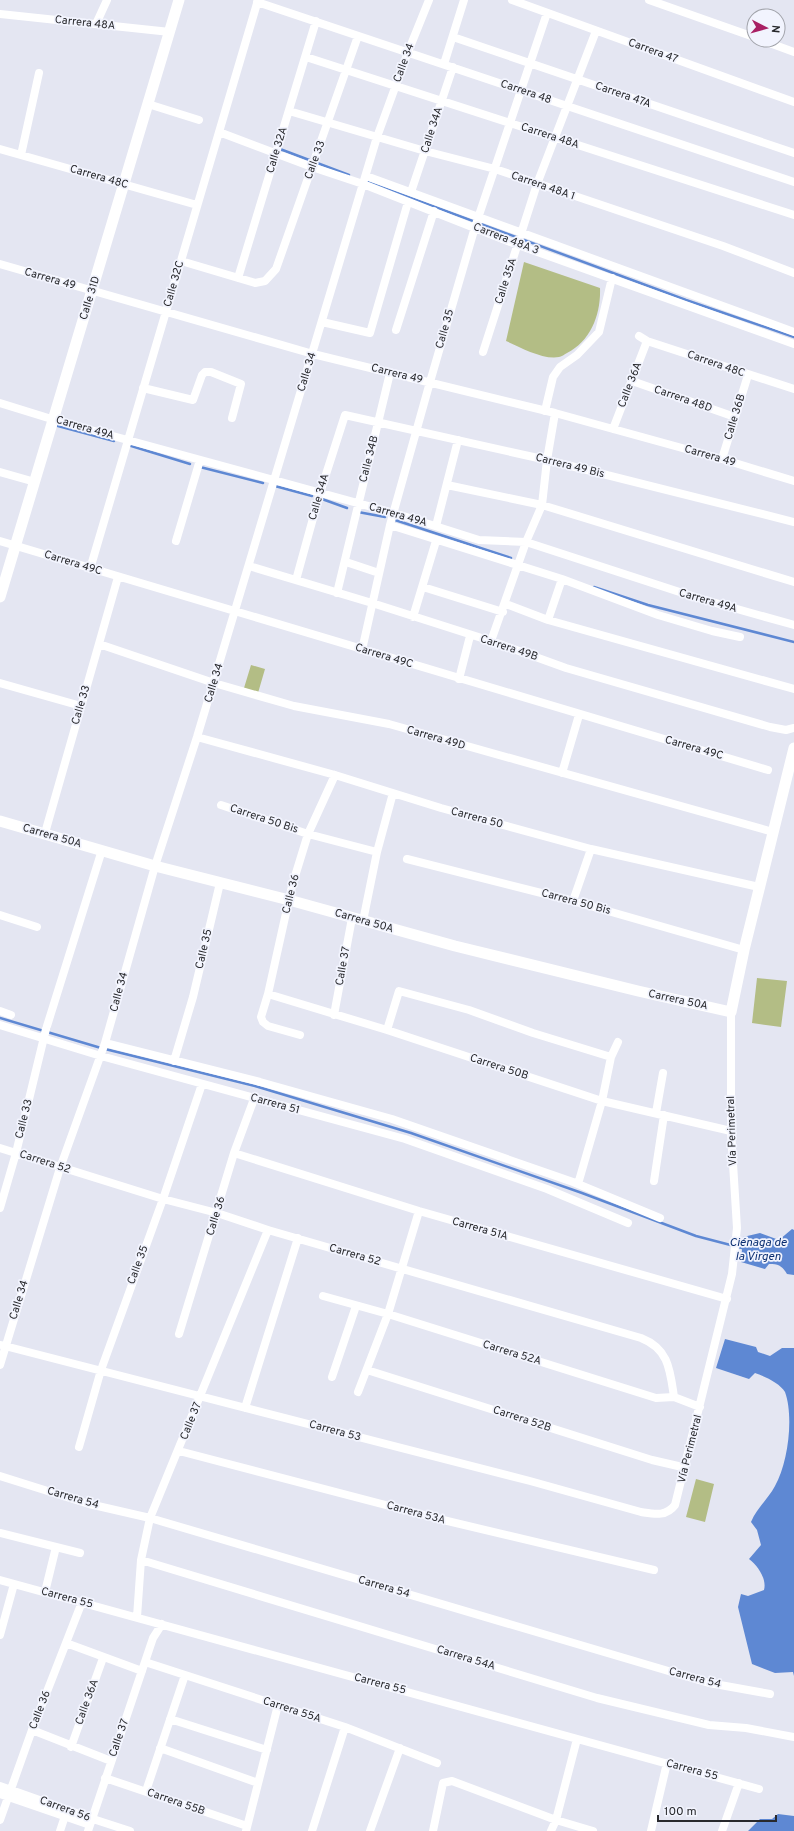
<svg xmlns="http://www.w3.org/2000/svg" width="794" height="1831" font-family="Overpass,sans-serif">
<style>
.green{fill:#b3bd85}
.water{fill:#5e88d3}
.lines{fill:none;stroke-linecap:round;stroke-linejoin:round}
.stream{stroke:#5e88d3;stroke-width:2.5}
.street{stroke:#fff;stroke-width:8}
.secondary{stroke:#fff;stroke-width:11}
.labels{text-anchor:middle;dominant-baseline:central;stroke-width:3.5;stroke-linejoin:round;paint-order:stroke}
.street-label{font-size:11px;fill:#28292d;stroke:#f2f4fe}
.water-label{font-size:12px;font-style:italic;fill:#0a2e71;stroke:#f2f4fe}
</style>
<rect width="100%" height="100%" fill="#e4e6f2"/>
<path class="green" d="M524,262l76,26c1,26 -9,53 -33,65 -2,1 -6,4 -8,4 -16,3 -39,-10 -53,-16z
M251,665l14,4 -7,24 -14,-5z
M757,978l30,3 -6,46 -29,-4z
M696,1479l18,5 -9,38 -19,-5z"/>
<path class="water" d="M792,1229l2,1v45l-7,-1c-5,-8 -8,-10 -18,-10l-4,5 -24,-7 2,-25 17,-4 19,7z
M725,1339l31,8 2,5 12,4 12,-8h12v328l-1,-4 -18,1 -23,-9 -14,-57 3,-13 7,2 16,-6c3,-11 -6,-24 -15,-31l12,-14 -4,-15 -6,-8c6,-14 17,-23 24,-36 13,-23 19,-69 10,-94 -5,-9 -21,-16 -30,-19l-6,6 -33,-11z
M778,1814l16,2v15h-46l12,-12h12z"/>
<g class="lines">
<path class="stream" d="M280,149l69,26
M365,181l321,119 108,37
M58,426l56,15
M128,445l62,19
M200,467l63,16
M275,486l37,10
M322,499l25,9
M358,512l27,5
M395,520l116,38
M594,587l54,18 146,37
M0,1018l101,30 154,38 156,47 171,60 114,43 46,12"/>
<path class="street" d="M512,0l282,102
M649,0l105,37
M257,2l537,180
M0,14l170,18
M96,24l11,-24
M453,37l341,116
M761,40l33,12
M306,57l488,158
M444,64l20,-64
M148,104l51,16
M289,111l136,40 70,18 228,77 71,27
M219,132l93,35 51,17 155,61 276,99
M0,149l197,56
M21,155l18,-82
M366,176l428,156
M411,192l42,-125
M181,261l74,22 10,-2 11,-12 82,-233
M0,264l313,90 242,59 167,46 72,22
M238,278l78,-257
M322,322l48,11 38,-131
M396,330l38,-119
M639,336l8,5 147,48
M483,352l54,-168 59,-153
M632,381l103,36
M143,388l50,12 9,-25 3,-3h6l30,12 -9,34
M0,403l58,18 336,92 85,27 47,2 172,56 96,27
M545,411l8,-34 7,-10 17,-12 22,-23 13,-54
M613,429l34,-88
M722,459l26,-84
M0,472l35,10
M447,485l95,20 252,77
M390,525l172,54 96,36 54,16 28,6
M436,526l22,-86
M0,541l768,229
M176,541l24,-81
M346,562l33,11
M249,566l123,37 119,38 75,27 204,59 16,3 8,-2
M90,569l168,-569
M296,580l24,-87 25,-78 202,45 247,62
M423,587l80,25
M337,593l53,-220
M506,604l42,16 246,69
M413,617l23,-76
M548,620l14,-41
M491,641l35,-99 16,-37 5,-45 8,-47
M99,644l115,39 80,23 95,18 384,108
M362,650l28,-125 40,-143 45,-155 72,-214
M459,679l11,-43
M0,683l81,23
M197,737l138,38 106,33 150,41 168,38
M562,773l17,-58
M221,805l87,29 69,18
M45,833l73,-256
M407,859l166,42 171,49
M573,901l18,-52
M0,915l37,12
M363,921l14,-69 16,-59
M268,994l119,36 215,71 129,30
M0,1011l11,4
M334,1015l18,-97
M0,1025l101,31 304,83 142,50 81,34
M47,1026l55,-176
M387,1030l12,-39 70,19 64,23 78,24
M300,1035l-32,-9 -5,-4 -2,-5 7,-23 24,-108 16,-52 27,-59
M105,1043l155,39 132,37 181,63 87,36
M174,1061l19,-64 27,-114
M656,1113l7,-40
M0,1148l163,51 54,14 51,17 373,108c28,11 29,32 33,59
M234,1153l185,58 308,88
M654,1181l10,-66
M578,1184l24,-83 9,-44 7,-15
M0,1208l16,-55 30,-124
M323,1296l65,18 268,84 18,-1 26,10
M179,1334l55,-181 20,-54
M1,1345l529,136 111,31c13,2 25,5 34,-7l57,-231 5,-46 -6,-97v-119
M0,1365l60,-197 45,-125 50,-177 42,-129 180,-600 31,-85 21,-52
M367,1370l285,90 26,6
M332,1377l24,-71
M358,1392l30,-78 31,-103
M245,1408l53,-170
M79,1447l22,-77 62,-171 39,-115
M179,1451l264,69 211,50
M0,1476l89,28 61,14 559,165 61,11
M0,1533l80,20
M141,1560l456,138 112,27 37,3 48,9
M0,1580l759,209
M45,1592l11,-45
M137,1617l4,-57 9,-42 118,-288
M0,1635l14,-51
M66,1643l76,28
M145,1662l200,65 92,36
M170,1719l97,31
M32,1730l79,31
M71,1747l32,-89
M160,1748l98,35
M105,1778l142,48
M0,1786l93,33 37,12
M146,1791l39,-116
M0,1794l90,31
M0,1820l32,-90 50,-128
M60,1831l5,-15
M88,1831l65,-193 9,-14
M246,1831l32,-126
M312,1831l33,-104
M370,1831l30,-83
M433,1831l10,-48 9,-2 104,39 37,11
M551,1831l5,-11 21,-81
M651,1831l16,-68
M722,1831l17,-48"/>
<path class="secondary" d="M0,597l179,-597
M0,821l155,45 134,34 166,46 183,45 93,21 13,-62 50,-202"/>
</g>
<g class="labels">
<g class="street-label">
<text transform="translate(85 23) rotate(6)">Carrera 48A</text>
<text transform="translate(653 51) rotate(20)">Carrera 47</text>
<text transform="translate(404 63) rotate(-70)">Calle 34</text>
<text transform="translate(526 92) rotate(19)">Carrera 48</text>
<text transform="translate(623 95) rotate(19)">Carrera 47A</text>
<text transform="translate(432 130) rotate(-72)">Calle 34A</text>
<text transform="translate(550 136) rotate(18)">Carrera 48A</text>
<text transform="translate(277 150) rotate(-73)">Calle 32A</text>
<text transform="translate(315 160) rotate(-70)">Calle 33</text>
<text transform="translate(99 177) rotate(16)">Carrera 48C</text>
<text transform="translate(543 186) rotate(19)">Carrera 48A 1</text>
<text transform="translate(506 239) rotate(21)">Carrera 48A 3</text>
<text transform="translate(50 279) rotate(16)">Carrera 49</text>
<text transform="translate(506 281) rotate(-72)">Calle 35A</text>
<text transform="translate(174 284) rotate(-74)">Calle 32C</text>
<text transform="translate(90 298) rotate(-73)">Calle 31D</text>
<text transform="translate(445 329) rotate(-74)">Calle 35</text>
<text transform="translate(716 364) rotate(19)">Carrera 48C</text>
<text transform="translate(307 372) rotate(-73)">Calle 34</text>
<text transform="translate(397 374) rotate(14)">Carrera 49</text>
<text transform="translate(630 385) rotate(-69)">Calle 36A</text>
<text transform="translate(683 399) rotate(19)">Carrera 48D</text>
<text transform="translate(735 417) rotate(-73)">Calle 36B</text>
<text transform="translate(85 428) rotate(16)">Carrera 49A</text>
<text transform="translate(710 456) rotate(16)">Carrera 49</text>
<text transform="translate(369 459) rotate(-76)">Calle 34B</text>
<text transform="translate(570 466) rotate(14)">Carrera 49 Bis</text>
<text transform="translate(319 497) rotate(-74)">Calle 34A</text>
<text transform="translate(398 515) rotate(16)">Carrera 49A</text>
<text transform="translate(73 563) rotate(17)">Carrera 49C</text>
<text transform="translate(708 601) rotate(16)">Carrera 49A</text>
<text transform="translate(509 648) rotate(18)">Carrera 49B</text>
<text transform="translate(384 656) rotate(17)">Carrera 49C</text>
<text transform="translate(214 683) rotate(-73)">Calle 34</text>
<text transform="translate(81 705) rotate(-74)">Calle 33</text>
<text transform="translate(436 738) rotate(16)">Carrera 49D</text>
<text transform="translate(694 748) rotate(16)">Carrera 49C</text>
<text transform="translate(477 818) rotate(15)">Carrera 50</text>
<text transform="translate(264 819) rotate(18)">Carrera 50 Bis</text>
<text transform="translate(52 836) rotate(16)">Carrera 50A</text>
<text transform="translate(291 894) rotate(-76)">Calle 36</text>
<text transform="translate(576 902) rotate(15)">Carrera 50 Bis</text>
<text transform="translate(364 921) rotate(16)">Carrera 50A</text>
<text transform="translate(204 949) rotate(-77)">Calle 35</text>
<text transform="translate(343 966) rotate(-80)">Calle 37</text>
<text transform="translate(119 992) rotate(-75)">Calle 34</text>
<text transform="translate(678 1000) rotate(12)">Carrera 50A</text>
<text transform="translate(499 1067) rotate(18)">Carrera 50B</text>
<text transform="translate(275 1104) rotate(15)">Carrera 51</text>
<text transform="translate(24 1119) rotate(-76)">Calle 33</text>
<text transform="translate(732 1131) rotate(-92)">Vía Perimetral</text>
<text transform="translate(45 1162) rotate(18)">Carrera 52</text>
<text transform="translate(216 1216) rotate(-73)">Calle 36</text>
<text transform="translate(480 1229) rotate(16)">Carrera 51A</text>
<text transform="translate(355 1255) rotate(16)">Carrera 52</text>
<text transform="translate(138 1265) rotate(-70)">Calle 35</text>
<text transform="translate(19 1300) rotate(-73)">Calle 34</text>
<text transform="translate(512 1353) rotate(17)">Carrera 52A</text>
<text transform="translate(522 1419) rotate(18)">Carrera 52B</text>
<text transform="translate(191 1421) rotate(-68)">Calle 37</text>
<text transform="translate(335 1431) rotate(15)">Carrera 53</text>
<text transform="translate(690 1449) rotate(-76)">Vía Perimetral</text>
<text transform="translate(73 1498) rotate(16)">Carrera 54</text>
<text transform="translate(416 1513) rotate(15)">Carrera 53A</text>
<text transform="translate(384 1587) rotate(16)">Carrera 54</text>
<text transform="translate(67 1598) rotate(15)">Carrera 55</text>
<text transform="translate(466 1658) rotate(17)">Carrera 54A</text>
<text transform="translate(695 1678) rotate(15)">Carrera 54</text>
<text transform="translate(380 1684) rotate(15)">Carrera 55</text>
<text transform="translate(87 1702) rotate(-70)">Calle 36A</text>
<text transform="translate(40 1710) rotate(-69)">Calle 36</text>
<text transform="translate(292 1710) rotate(18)">Carrera 55A</text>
<text transform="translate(119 1738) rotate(-71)">Calle 37</text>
<text transform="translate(692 1770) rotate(15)">Carrera 55</text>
<text transform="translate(176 1802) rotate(19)">Carrera 55B</text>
<text transform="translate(65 1809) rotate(20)">Carrera 56</text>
</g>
<g class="water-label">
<text x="758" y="1243">Ciénaga de<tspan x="758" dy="14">la Virgen</tspan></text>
</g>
</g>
<g transform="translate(766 28) rotate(96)"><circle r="19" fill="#f2f4fe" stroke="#a1a3aa"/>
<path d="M0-3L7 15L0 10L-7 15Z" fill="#a92064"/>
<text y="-6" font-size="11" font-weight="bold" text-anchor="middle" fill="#28292d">N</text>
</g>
<path d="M658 1815v6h118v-6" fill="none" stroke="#28292d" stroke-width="2"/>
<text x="664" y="1815" font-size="12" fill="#28292d" stroke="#f2f4fe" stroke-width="3" paint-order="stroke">100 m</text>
</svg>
